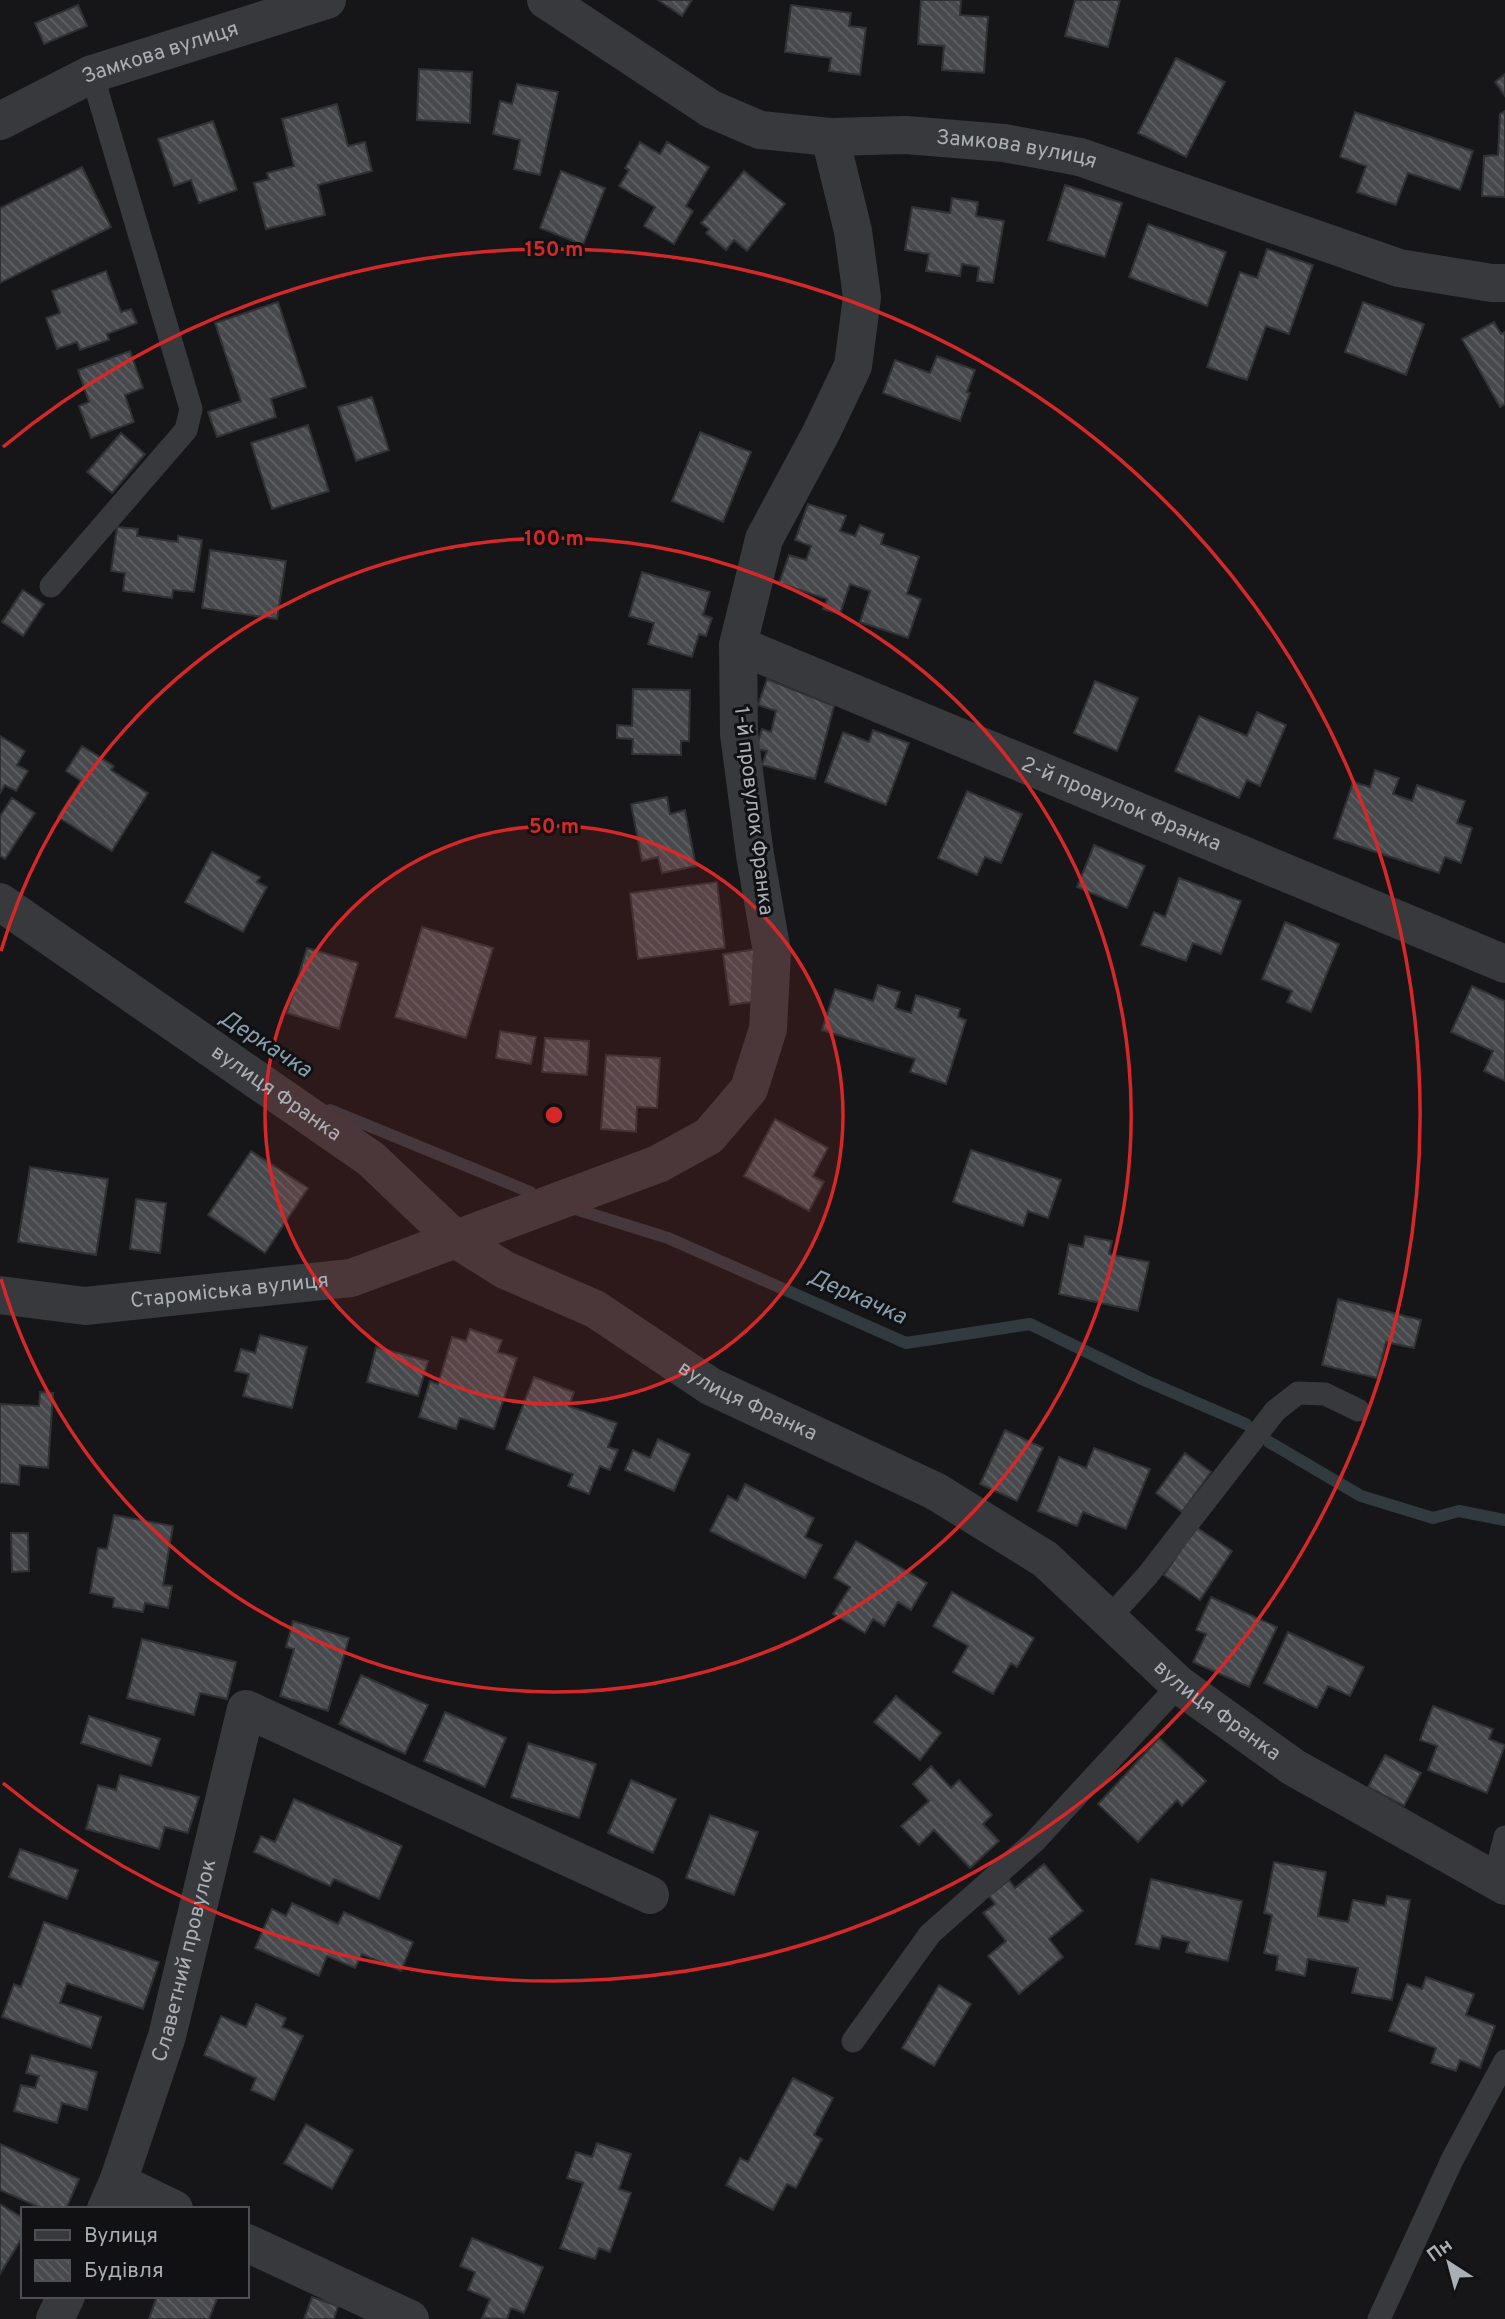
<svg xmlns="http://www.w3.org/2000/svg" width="1505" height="2319" font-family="Overpass,sans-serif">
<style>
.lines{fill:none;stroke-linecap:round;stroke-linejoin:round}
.stream{stroke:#313a3f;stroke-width:12}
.building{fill:url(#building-back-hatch);stroke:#303133;stroke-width:2}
.service{stroke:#38393c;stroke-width:23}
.minor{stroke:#38393c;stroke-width:38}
.ring{fill:none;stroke:#d62828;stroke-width:3.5}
.labels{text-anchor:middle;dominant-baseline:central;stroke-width:6;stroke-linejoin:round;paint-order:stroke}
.street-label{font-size:21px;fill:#aaafb6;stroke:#111113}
.water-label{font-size:23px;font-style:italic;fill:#859ead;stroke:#111113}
.centre{fill:#d62828;stroke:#111113;stroke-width:3.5}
.ring-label{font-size:21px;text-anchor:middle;font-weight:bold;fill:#d62828;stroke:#111113;stroke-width:6;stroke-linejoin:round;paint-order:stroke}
</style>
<defs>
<pattern id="building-back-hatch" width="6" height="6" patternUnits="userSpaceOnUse" patternTransform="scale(1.75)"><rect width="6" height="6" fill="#48494d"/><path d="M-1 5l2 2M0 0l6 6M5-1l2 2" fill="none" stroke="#606164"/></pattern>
</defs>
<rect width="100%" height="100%" fill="#161618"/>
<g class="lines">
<path class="stream" d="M330,1110l200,82
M569,1207l99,31 238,105 124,-19 114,56 102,44
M1269,1442l92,54 72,22 26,-7 46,9"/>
</g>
<path class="building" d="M658,0h34l-10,16z
M921,0h40l-1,15 28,2 -4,56 -42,-3 2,-24 -26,-2z
M1075,0h45l-12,47 -43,-11z
M78,5l9,21 -43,18 -9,-21z
M791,5l60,8 -2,13 17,2 -6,47 -31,-4 2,-13 -46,-6z
M1176,58l49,24 -39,75 -48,-24z
M419,69l53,3 -2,51 -53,-3z
M1505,74v22l-10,-14z
M517,84l41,8 -18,83 -26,-6 6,-29 -27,-6 7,-33 12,3z
M337,104l11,42 17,-4 7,29 -54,14 7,30 -59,14 -12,-46 15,-4 -2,-6 27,-7 -12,-47z
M1505,111v86l-23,-1 2,-40 14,-1 2,-41z
M1355,112l118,39 -13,39 -52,-17 -12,32 -39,-13 9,-26 -26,-9z
M213,121l24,69 -38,13 -8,-23 -17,6 -16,-47z
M640,142l20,12 7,-12 42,25 -23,39 7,5 -19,33 -30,-18 11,-19 -36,-21 10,-16 -4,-2z
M82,167l29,60 -111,56v-75z
M561,171l44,17 -22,57 -43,-17z
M744,171l41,33 -38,47 -13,-11 -8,10 -20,-17 3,-4 -8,-6z
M1065,185l57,18 -17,54 -57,-17z
M952,198l26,4 -2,14 28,5 -11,62 -16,-2 2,-14 -17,-3 -2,12 -34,-5 3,-17 -24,-4 7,-43 38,6z
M1148,224l78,28 -19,54 -78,-29z
M1267,249l46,16 -24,69 -23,-8 -19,54 -40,-13 33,-95 17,6z
M106,271l15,41 10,-3 6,14 -30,11 2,6 -29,10 -3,-8 -20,7 -11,-31 14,-5 -8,-22z
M278,302l28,85 -35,12 5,18 -59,20 -9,-25 33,-11 -26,-78z
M1363,302l61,22 -18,51 -61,-23z
M1494,322l7,12 4,-2v72l-5,3 -38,-68z
M130,351l13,37 -18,7 9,27 -43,16 -12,-32 10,-4 -11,-32z
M937,356l38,14 -8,22 3,1 -10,28 -77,-28 12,-33 35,13z
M372,397l17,53 -33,11 -18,-54z
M308,425l21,66 -57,18 -21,-66z
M700,432l51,20 -28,70 -51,-21z
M121,433l24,21 -33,39 -25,-21z
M808,504l38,12 -6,15 15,5 5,-11 24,9 -3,10 38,13 -12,37 14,5 -13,39 -48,-16 10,-31 -20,-7 -10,30 -17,-5 4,-10 -48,-16 10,-28 17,5 5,-14 -16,-6z
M117,527l21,2 -1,7 41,6v-6l24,4 -8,52 -21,-2 -1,8 -49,-7 2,-18 -14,-2z
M210,550l76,11 -9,58 -75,-11z
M642,572l68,20 -7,23 9,3 -6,18 -7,-2 -7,23 -44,-13 6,-21 -25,-7z
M23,590l21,14 -21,32 -21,-14z
M767,679l67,27 -19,73 -53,-14 5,-14 -11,-2 6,-20 9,3 5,-21 -18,-6z
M1095,681l43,17 -21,53 -43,-18z
M633,689l57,1 -1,51h-8v14l-49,-1 1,-15 -16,-1v-13l15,1z
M1257,712l29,13 -26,61 -13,-6 -8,18 -64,-27 24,-55 48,20z
M873,730l36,13 -23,62 -61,-23 18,-50 26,10z
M0,736l25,15 -8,14 11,6 -12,20 -11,-6 -5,8z
M82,746l32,20 -3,4 37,23 -36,58 -54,-34 23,-36 -15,-10z
M1375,770l24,8 -6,16 19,7 5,-16 48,16 -8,22 15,5 -11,35 -16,-6 -6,16 -105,-35 19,-56 17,5z
M967,791l55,23 -21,49 -16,-6 -8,18 -39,-17z
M667,797l3,17 15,-4 11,56 -34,7 -4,-16 -16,4 -11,-57z
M12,798l23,15 -30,46 -5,-3v-40z
M1094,845l51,21 -18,42 -50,-21z
M212,852l48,25 -3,5 10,5 -24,45 -58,-30z
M1179,878l62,23 -20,53 -28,-11 -7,18 -45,-16 13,-33 11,5z
M717,882l8,66 -87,11 -8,-66z
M1285,922l54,22 -28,68 -24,-10 5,-11 -30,-12z
M422,927l71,21 -27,90 -71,-21z
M307,948l51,15 -19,66 -52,-16z
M758,949l7,51 -35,5 -7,-51z
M878,985l22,7 -5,16 16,5 5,-18 44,14 -2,8 8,3 -20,64 -36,-12 5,-13 -93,-29 13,-41 38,12z
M1472,986l33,15v80l-21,-10 9,-20 -42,-19z
M500,1031l36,6 -5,27 -35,-6z
M545,1038l44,3 -2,34 -45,-3z
M606,1055l54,3 -3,50 -20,-1 -1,25 -35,-3z
M775,1119l53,29 -15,28 11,6 -15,29 -65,-35z
M971,1150l90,30 -13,38 -20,-7 -5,15 -70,-24z
M251,1151l57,37 -43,65 -57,-38z
M30,1167l78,12 -12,76 -78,-13z
M136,1199l30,4 -6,50 -30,-4z
M1085,1236l27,5 -3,13 40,8 -11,49 -79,-17 10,-50 14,3z
M1338,1299l83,21 -7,28 -28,-6 -9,36 -55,-13z
M470,1329l32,11 -4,12 19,6 -23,71 -34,-11 -4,11 -37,-12 11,-36 8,3 14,-47 14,4z
M260,1335l47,12 -15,61 -49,-12 6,-22 -14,-3 6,-22 14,4z
M376,1347l52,14 -10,35 -51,-14z
M534,1377l40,15 -5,14 48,17 -9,24 10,3 -8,20 -10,-4 -11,28 -21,-8 5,-12 -67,-25z
M40,1392l13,1 -5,75 -28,-3 -1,20 -19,-2v-79l39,2z
M1005,1430l38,18 -26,53 -37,-17z
M658,1439l32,15 -16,37 -49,-21 8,-20 17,8z
M1094,1448l56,21 -24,60 -43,-17 -6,14 -39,-15 21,-54 27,11z
M1185,1453l26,19 -29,40 -26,-19z
M745,1484l69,34 -9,19 17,8 -17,33 -95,-47 18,-35 9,5z
M114,1515l59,11 -10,59 9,1 -4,22 -23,-5 -2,9 -30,-5 1,-9 -24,-5 8,-45 9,1z
M1196,1527l36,24 -32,49 -36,-25z
M11,1533h17l1,38 -17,1z
M856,1541l71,42 -16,27 -13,-8 -14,24 -11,-7 -8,14 -32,-19 17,-27 -16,-9z
M952,1592l82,46 -17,29 -6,-4 -18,31 -40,-22 15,-26 -35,-20z
M1211,1597l66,30 -28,60 -56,-25 13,-28 -10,-4z
M293,1621l56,17 -21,73 -48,-15 14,-47 -8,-2z
M1288,1632l76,35 -14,29 -22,-10 -11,22 -53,-25z
M142,1639l94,23 -9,37 -27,-6 -6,22 -67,-17z
M361,1675l67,30 -23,49 -66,-30z
M896,1696l45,37 -21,27 -46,-38z
M1433,1706l60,23 -4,10 16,6 -18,48 -59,-23 9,-24 -17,-6z
M445,1712l61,26 -21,49 -61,-26z
M89,1716l71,23 -9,27 -70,-23z
M1159,1738l47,43 -24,25 -5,-6 -39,42 -40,-38z
M528,1743l68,21 -17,54 -68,-21z
M1385,1755l36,18 -17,33 -36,-19z
M931,1766l20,22 8,-8 33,35 -9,9 16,17 -29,27 -36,-38 -15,15 -18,-19 28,-25 -16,-17z
M120,1775l79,22 -11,36 -23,-6 -6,22 -73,-20 12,-44 18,5z
M631,1780l45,19 -23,54 -45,-20z
M294,1799l108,47 -23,53 -45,-20 -4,7 -76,-34 7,-16 14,6z
M710,1815l48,17 -24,63 -48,-17z
M20,1849l58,21 -11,29 -58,-22z
M1274,1862l52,10 -8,44 30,6 5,-22 32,6 2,-10 23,4 -18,100 -40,-7 6,-25 -50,-9 -3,17 -29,-6 2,-14 -14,-3 8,-38 -8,-2z
M1044,1864l39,47 -34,28 14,18 -44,37 -31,-38 18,-15 -23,-28 12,-9 -6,-8 20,-16 6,8z
M1151,1879l91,22 -14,60 -42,-9 3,-10 -27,-6 -3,13 -23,-5z
M292,1903l46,21 6,-12 69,30 -12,29 -39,-17 -7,14 -28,-12 -8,20 -64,-28 17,-39 14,7z
M44,1922l115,40 -16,47 -76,-26 -7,20 41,14 -10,31 -89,-31 12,-33 7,3z
M1426,1977l48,17 -8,21 29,11 -15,42 -20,-8 -4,11 -25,-8 5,-15 -47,-17 18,-47 15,5z
M939,1985l32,19 -37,62 -32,-18z
M256,2004l30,14 -4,9 21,9 -29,64 -23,-10 5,-12 -52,-23 17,-39 25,11z
M31,2055l66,17 -10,38 -25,-7 -5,20 -43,-12 7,-26 14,3 4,-12 -13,-3z
M793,2078l40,20 -19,37 8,4 -26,49 -9,-4 -14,26 -47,-25 14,-27 8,4z
M306,2124l47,26 -21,39 -48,-26z
M597,2143l34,11 -12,35 12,4 -21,59 -11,-4 -4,11 -35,-11 23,-65 -16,-5 9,-26 16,5z
M0,2144l79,35 -13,30h-23l-43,-19z
M0,2204l23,14v18l-23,38z
M472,2238l71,29 -19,46 -13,-5 -4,11 -25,-1 8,-19 -22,-9 7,-18 -15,-6z
M157,2296h61l-9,23h-60z
M312,2297l26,9 -4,13h-30z"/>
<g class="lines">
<path class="service" d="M51,586l135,-156 5,-21 -99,-335
M1109,1618l38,-42 128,-165 23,-18 27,1 33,16
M1494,1880l11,-43
M853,2041l77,-107 105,-93 144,-156
M1379,2319l73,-159 53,-99"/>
<g class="minor">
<path id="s1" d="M546,0l165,109 49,21 70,7 76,-2 98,8 76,14 319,111 93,15h13"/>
<path id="s2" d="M0,121l92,-47 235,-74"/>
<path id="s3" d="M738,645l767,319"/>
<path id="s4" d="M0,902l371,257 83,79 51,32 90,39 115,77 225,105 110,68 134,126 114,82 212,119"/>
<path id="s5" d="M0,1295l85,11 266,-28 307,-114 51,-28 40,-47 19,-60 4,-77 -17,-97 -16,-121 -1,-89 26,-106 57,-106 32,-67 9,-69 -9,-66 -23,-94"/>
<path d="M118,2182l56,27"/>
<path id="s6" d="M106,2209l12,-27 49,-146 79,-327 404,186"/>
<path d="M247,2243l163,76"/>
<path d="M55,2319l11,-23"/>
</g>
</g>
<circle cx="554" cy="1115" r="289" fill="#d62828" fill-opacity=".12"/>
<g class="ring">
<circle cx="554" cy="1115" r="289"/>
<path d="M1 951A577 577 0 1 1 1 1279"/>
<path d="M3 447A866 866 0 1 1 3 1783"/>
</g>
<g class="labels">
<g class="street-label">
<text stroke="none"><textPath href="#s2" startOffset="175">Замкова вулиця</textPath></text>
<text stroke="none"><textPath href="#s1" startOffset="509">Замкова вулиця</textPath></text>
<text stroke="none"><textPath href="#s3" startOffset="415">2-й провулок Франка</textPath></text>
<text transform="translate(753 811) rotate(83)">1-й провулок Франка</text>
<text stroke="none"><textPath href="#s4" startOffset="336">вулиця Франка</textPath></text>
<text stroke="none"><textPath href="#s5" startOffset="231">Староміська вулиця</textPath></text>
<text stroke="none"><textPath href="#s4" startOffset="903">вулиця Франка</textPath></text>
<text stroke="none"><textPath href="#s4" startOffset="1470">вулиця Франка</textPath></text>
<text stroke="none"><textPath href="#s6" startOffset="261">Славетний провулок</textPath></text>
</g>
<g class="water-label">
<text transform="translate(265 1045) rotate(33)">Деркачка</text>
<text transform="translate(857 1298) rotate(24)">Деркачка</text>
</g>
</g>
<circle cx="554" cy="1115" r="10" class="centre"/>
<g class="ring-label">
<text x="554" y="256">150 m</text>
<text x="554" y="545">100 m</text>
<text x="554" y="833">50 m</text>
</g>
<rect x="21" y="2207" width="228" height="91" fill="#111113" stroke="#4e5054" stroke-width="2"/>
<rect x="35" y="2230" width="35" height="10" fill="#38393c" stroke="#4e5054" stroke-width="2"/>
<text x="84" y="2242" font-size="21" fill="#aaafb6">Вулиця</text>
<rect x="35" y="2260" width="35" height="21" fill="url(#building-back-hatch)" stroke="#4e5054" stroke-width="2"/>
<text x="84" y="2277" font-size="21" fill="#aaafb6">Будівля</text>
<g transform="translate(1449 2263) rotate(324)" stroke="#111113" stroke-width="5" paint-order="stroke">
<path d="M0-5L12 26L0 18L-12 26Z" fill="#aaafb6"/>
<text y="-10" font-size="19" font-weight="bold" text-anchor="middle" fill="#aaafb6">Пн</text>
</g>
</svg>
